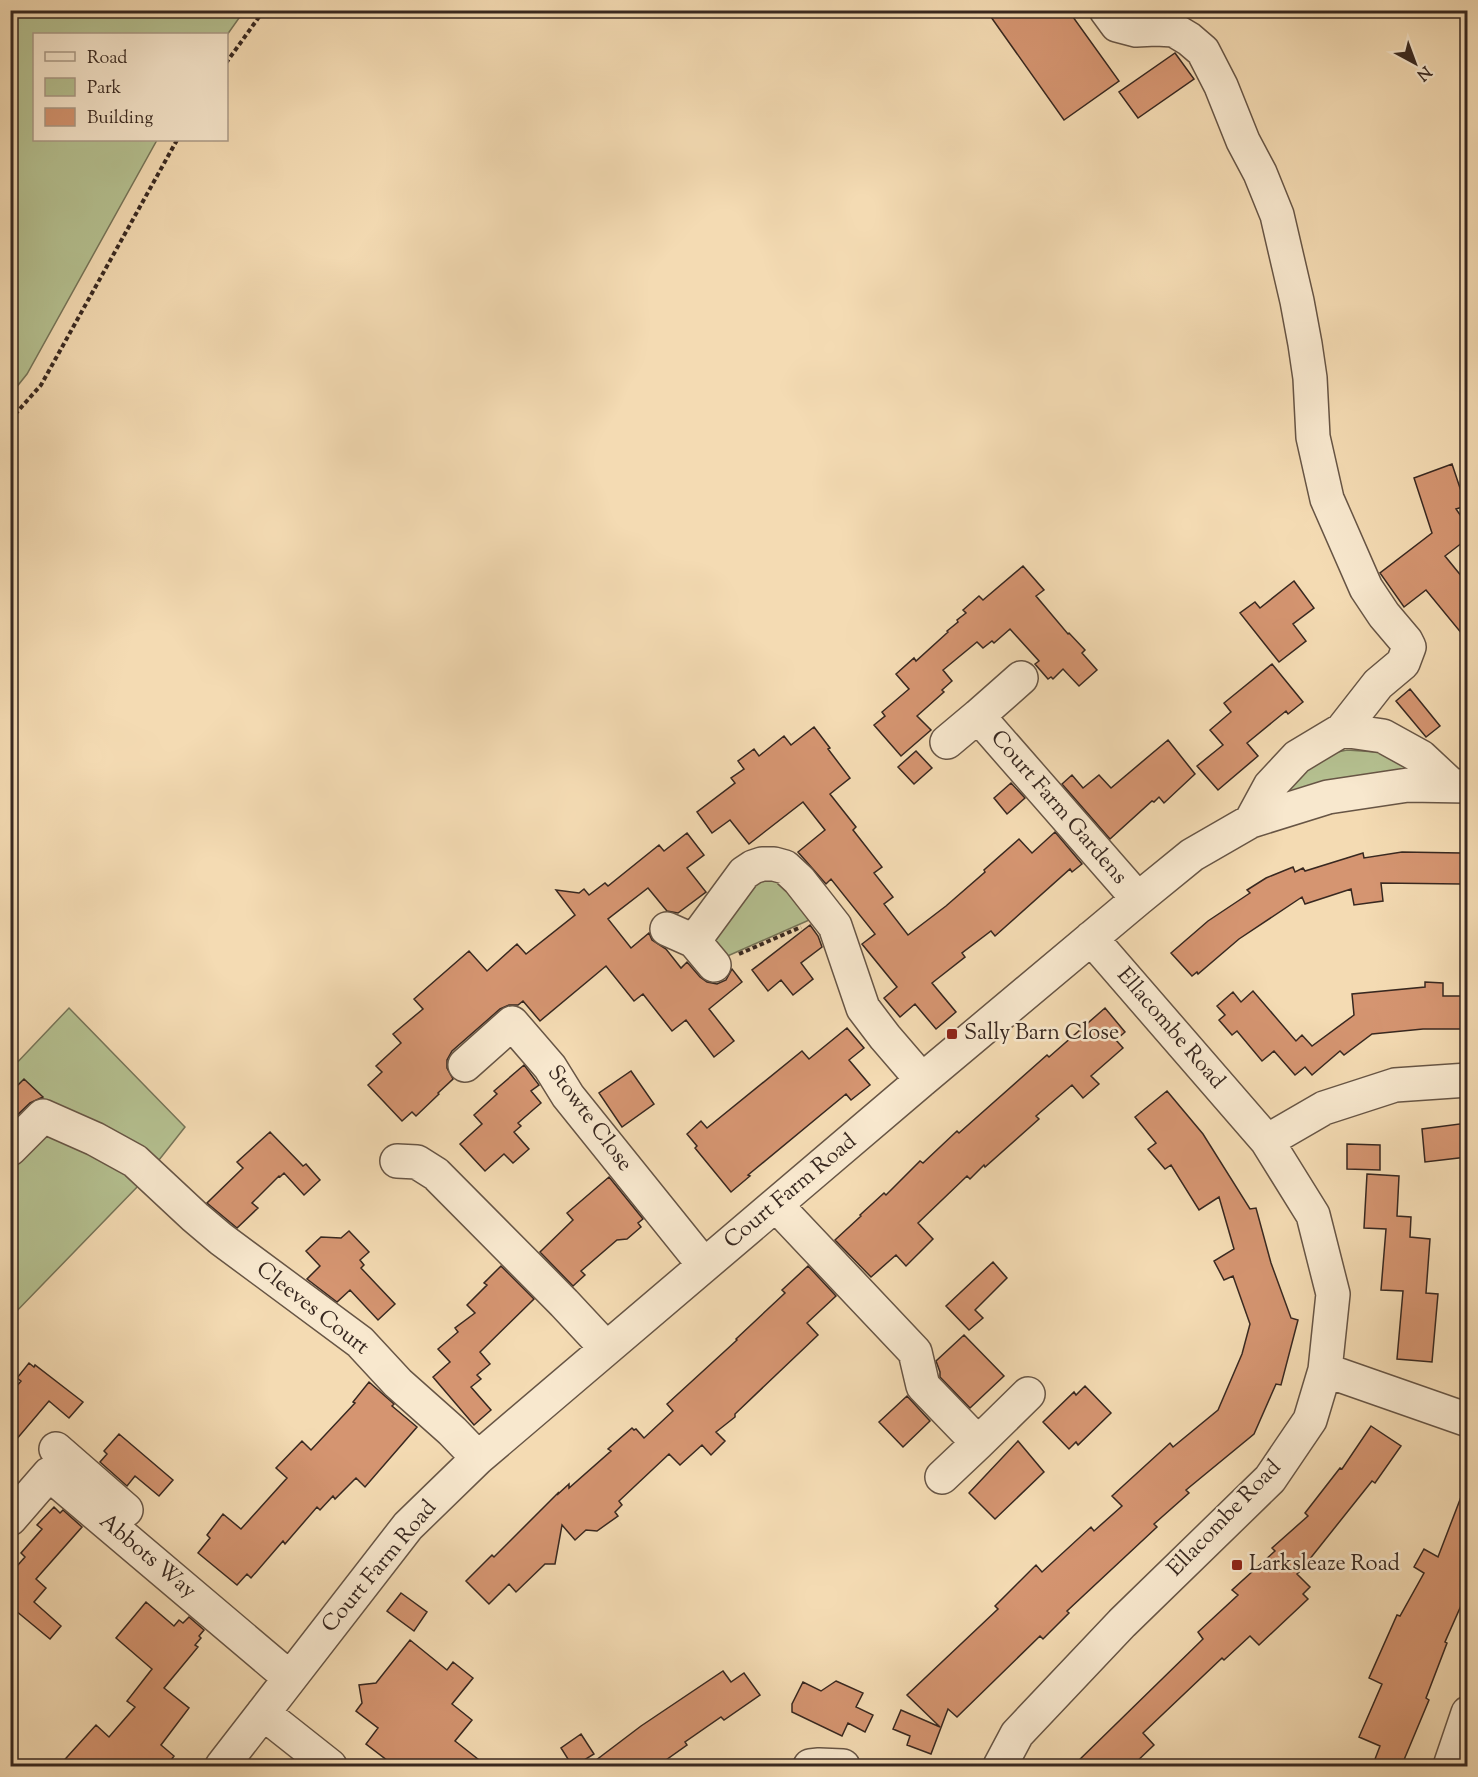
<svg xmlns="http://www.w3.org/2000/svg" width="1478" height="1777" font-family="'Sorts Mill Goudy',serif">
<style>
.green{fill:#b5c191;stroke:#767458;stroke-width:1.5}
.building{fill:#d59571;stroke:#382820;stroke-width:1.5}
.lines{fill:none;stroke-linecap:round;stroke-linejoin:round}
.minor-casing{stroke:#675545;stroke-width:36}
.path{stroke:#382820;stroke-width:4;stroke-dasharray:4.5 3;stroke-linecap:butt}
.minor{stroke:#f8e8ce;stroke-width:33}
.poi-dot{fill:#8f2418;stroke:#f8e8ce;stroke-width:2}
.labels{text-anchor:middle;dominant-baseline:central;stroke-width:5;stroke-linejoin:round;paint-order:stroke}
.street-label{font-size:22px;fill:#382820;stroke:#f8e8ce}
.poi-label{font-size:22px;fill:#382820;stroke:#f8e8ce;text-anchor:start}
</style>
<rect width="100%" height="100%" fill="#f4dbb3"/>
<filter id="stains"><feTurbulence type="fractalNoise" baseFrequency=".00333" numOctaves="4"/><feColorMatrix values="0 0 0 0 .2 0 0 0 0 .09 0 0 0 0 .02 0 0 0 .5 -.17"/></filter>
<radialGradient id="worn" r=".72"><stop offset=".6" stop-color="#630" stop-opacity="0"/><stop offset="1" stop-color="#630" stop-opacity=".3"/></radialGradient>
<path class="green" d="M11,10l233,1 -17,24 -193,-1v106h123l-130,234 -16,20z
M1347,750l29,2 28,6 5,9 -3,8 -121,20 -2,-11 41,-29z
M772,874l44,43 -93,41 -11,-22 37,-53z
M69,1008l116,119 -45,57 -129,133v-187l31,-33 -31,-4v-24z"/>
<path class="building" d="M986,10h82l51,71 -55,39z
M1175,53l19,26 -56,39 -19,-26z
M1452,464l14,42 -10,3 11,16v14l-22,17 22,27v57l-41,-50 -22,17 -24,-34 52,-40 -18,-55z
M1023,566l21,24 -8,6 32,38 1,-1 16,17 -3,3 15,17 -18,16 -16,-17 -10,10 -2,-2 -3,2 -13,-15 4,-3 -29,-32 -16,14 -2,-2 -9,7 -6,-6 -34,28 9,11 -10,9 2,2 -27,24 14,14 -30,26 -27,-31 11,-9 -3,-4 27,-23 -13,-15 18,-16 2,3 32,-29 -1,-1 11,-9 -1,-2 9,-7 -3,-3 16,-14 4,4z
M1294,581l20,27 -21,16 13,17 -27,21 -39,-49 15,-11 5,6z
M1272,664l31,38 -15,12 -2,-3 -39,32 11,13 -40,34 -21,-24 26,-21 -13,-15 21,-18 -7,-9z
M1410,689l30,37 -14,11 -30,-36z
M814,727l16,21 -2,1 22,29 -20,16 26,33 -3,3 29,37 -8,6 19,24 -9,7 24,31 38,-29 39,-34 -1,-2 35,-31 13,14 23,-21 27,32 -10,8 -2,-3 -75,67 -4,-5 -29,22 3,4 -33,26 24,29 -20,17 -21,-25 -15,13 -16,-19 13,-11 -35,-43 13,-10 -44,-55 -5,5 -28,-32 27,-22 -22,-28 -54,42 -19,-24 -18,13 -15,-21 38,-29 -4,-5 13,-9 -6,-8 16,-12 5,7 25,-20 7,9z
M1168,740l27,34 -31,29 -5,-6 -5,5 -2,-1 -42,38 -48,-55 10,-9 11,13 16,-13 12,13z
M916,751l16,17 -18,16 -16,-17z
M1011,783l14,15 -18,16 -13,-16z
M687,833l17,22 -17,13 19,24 -28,21 -11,-2 -19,-23 -40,31 23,29 18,-15 3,7 14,9 15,19 6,-6 13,15 7,5 10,2 9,-4 6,-11 10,13 -33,27 25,32 -20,16 -28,-37 -14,11 -29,-37 -9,7 -28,-35 -66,55 -17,-20 -5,4h-9l-9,4 -48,42 -5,9v8l6,11 -15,14 1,1 -23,22 -4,-4 -10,9 -34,-36 14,-13 -6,-6 25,-23 -8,-9 30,-25 -9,-10 55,-48 18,20 30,-27 9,10 49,-39 -19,-25 23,3 5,-4 5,6 16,-12 3,3 51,-41 5,6z
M1402,852l59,1v31l-80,-1 2,18 -29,4 -3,-16 -46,15 -3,-7 -63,42 -41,35 -1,-2 -5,4 -21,-23 37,-32 42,-28 -3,-3 19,-12 27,-11 2,5 8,-4 2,3 58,-18 1,5z
M810,925l8,11 4,11 -21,16 12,16 -20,16 -12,-15 -13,11 -16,-21z
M1425,982l18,1v13h22v33h-42l-51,5 -28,21 -4,-4 -28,24 -7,-8 -10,8 -21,-24 -12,10 -25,-30 -5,4 -13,-15 6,-5 -8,-9 16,-14 8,10 12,-11 43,50 6,-6 10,11 42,-31 -2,-21 73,-7z
M1105,1008l20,24 -9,8 7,8 -32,28 8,8 -16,14 -11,-13 -36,31 3,3 -54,48 -1,-2 -14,14 -3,-3 -49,47 15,16 -27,27 -10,-11 -25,22 -36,-37 26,-24 -1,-1 24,-22 2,2 34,-34 3,2 34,-32 2,2 88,-78 2,2z
M847,1028l17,20 -15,12 21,25 -19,15 -5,-6 -98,81 2,1 -19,16 -36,-44 2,-2 -10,-12 14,-13 6,7 95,-77 7,8z
M524,1065l15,20 -8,6 10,12 -23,20 3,3 -7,6 15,17 -16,14 -9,-9 -19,17 -25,-27 22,-20 -8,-9 23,-21 -3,-3z
M631,1071l23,33 -32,23 -23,-34z
M24,1079l19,18 -13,6 -20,19v-29z
M1167,1091l36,43 47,75 6,-1 15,55 20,55 7,2 -17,65 -5,-1 -22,50 -68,56 3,3 -35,31 3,3 -90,84 2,2 -26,26 -3,-3 -83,81 -9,-8 -17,45 -24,-9 3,-9 -17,-7 8,-19 39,17 -33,-32 91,-86 -3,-3 41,-41 6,7 49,-45 3,4 28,-25 -10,-10 58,-53 3,4 45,-37 24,-56 8,-30 -17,-48 -9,4 -10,-19 20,-12 -15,-52 -20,13 -28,-45 -6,4 -17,-20 8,-6 -21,-26z
M1467,1123v34l-42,5 -3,-33z
M270,1132l33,34 3,-2 14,16 -16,15 -20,-22 -4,4 -1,-1 -27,27 6,5 -21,20 -30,-25 36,-35 -6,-6z
M1347,1144l33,1v25l-33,-1z
M1367,1174l32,2 -2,40 14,1 -1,20 20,2 -4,54 12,1 -6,68 -35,-3 6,-68 -22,-1 5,-61 -22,-1z
M609,1177l34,42 -5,4 3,4 -14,12 -10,1 -36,31 4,4 -12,11 -33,-34 33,-32 -6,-7z
M349,1231l20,21 -9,8 4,5 -3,3 34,36 -17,16 -28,-30 -13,12 -30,-23 13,-13 -14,-15 15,-14 20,1z
M993,1262l14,16 -32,32 8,8 -14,12 -23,-24z
M501,1266l33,33 -54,53 10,12 -13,11 4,4 -10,8 20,23 -17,15 -41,-48 17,-15 -12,-13 20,-17 -3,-4 20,-15 -8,-8 20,-20 -3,-2z
M808,1266l28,30 -29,27 11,12 -83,79v3l-19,15 9,9 -14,14 -9,-10 -22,20 -11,-11 -50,47 3,4 -7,7 3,4 -21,15 -11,-1 -11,10 -13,-15 -7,39h-10l-29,28 -7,-8 -20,20 -23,-23 26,-26 2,2 64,-64v1l11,-10v4l42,-37 -3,-2 24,-21 2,2 2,-1 8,9 29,-27 -6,-7 70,-64 -1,-1 49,-46 -3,-3z
M964,1335l40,41 -34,32 -30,-31v-5l-4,-11z
M29,1363l5,4 1,-2 48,37 -14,16 -20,-17 -39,46v-53l11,-13 -4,-3z
M369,1382l25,22 -2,2 25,21 -52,60 -9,-9 -21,21 -2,-3 -13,14 -3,-3 -32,37 -2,-3 -32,37 -4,-4 -10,11 -39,-32 12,-15 -3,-3 16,-21 18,15 46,-51 -11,-10 26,-27 9,9 44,-47 -2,-1z
M1085,1386l26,27 -33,32 -2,-3 -7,7 -26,-27 31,-30 2,3z
M907,1396l23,25 -27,26 -24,-25z
M1371,1426l30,20 -26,37 -3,-2 -63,79 2,1 -14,13 13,13 -7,7 5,5 -49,46 -9,-9 -26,24 -2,-2 -79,75 11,12 -23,22h-59l131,-128 -5,-7 40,-37 -6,-5 43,-39 -3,-3 36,-32 -3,-3 35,-45 2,1z
M119,1434l54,46 -14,16 -24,-20 -8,10 -27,-24 7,-8 -3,-3z
M1018,1441l26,31 -49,47 -26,-26z
M1466,1484h1v108l-22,50 2,1 -21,55 3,2 -28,67h-29l8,-21 -21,-9 23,-53 -13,-6 28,-63 3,1 24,-43 -10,-6 10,-18 14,8z
M54,1507l6,6 3,-3 19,17 -46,52 10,9 -12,14 27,24 -11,13 -40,-33v-32l15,-17 -4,-4 21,-24 -5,-4z
M401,1593l26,19 -13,19 -27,-20z
M146,1602l28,24 5,-6 4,3 6,-6 15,13 -5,6 2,2 -6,7 3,2 -34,41 25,20 -28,37 13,11 -8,11h-108l38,-42 13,12 26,-30 -8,-6 25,-32 -36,-31z
M410,1640l37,30 6,-8 20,16 -21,26 20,16 -17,21 33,26h-92l-30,-23 12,-16 -22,-17 6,-8 -3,-18 17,-2z
M723,1671l8,11 13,-9 16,22 -36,25 -3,-3 -36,25 2,3 -31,22h-69l54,-41z
M836,1681l27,12 -7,14 17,8 -8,17 -17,-9 -6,13 -50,-24v-8l11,-22 18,9z
M581,1734l13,20 -21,13 -12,-19z"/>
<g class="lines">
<defs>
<path id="minor" d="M1106,10l11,15 19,5 20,-1 18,1 15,9 14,12 18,35 22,55 17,32 17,42 20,86 8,43 5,34 3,59 14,62 39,89 18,27 22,26 3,6 -6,16 -25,21 -36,46
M1021,678l-43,38 160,183
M947,742l31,-26
M1251,821l19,-35 27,-29 45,-27 41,6 38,21 30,28
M667,929l27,12
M714,965l-20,-24 50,-68 9,-6 9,-3h12l11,3 14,13 36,46 28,82 22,29 37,43
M465,1065l47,-42 38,44 18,29 136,169
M1267,1141l57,-33 71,-23 73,-5
M10,1149l33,-33 52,23 40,22 60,56 26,22 139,103 38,41 54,48 26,27
M397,1161l20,1 19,12 128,129 42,45
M776,1205l139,147 8,34 55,57 50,-49
M1325,1370l143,50
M56,1449l70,61
M942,1477l36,-34
M10,1519l39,-45 241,204
M263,1713l67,53
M222,1766l186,-240 70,-68 444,-378 216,-181 54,-44 59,-34 77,-24 80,-12 60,1
M810,1766l9,-1 24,1
M1000,1766l17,-32 105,-111 148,-144 40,-59 15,-50 8,-76 -20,-79 -46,-74 -176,-203
M1450,1766l18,-53"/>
</defs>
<use href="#minor" class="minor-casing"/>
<path class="path" d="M226,63l38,-53
M10,420l31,-35 136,-245
M739,954l62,-27"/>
<use href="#minor" class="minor"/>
</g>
<g class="poi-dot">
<rect x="946" y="1028" width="12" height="12" rx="3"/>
<rect x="1231" y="1559" width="12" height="12" rx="3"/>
</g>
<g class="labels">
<g class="street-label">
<text transform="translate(1058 808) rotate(49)">Court Farm Gardens</text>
<text transform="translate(1170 1029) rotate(49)">Ellacombe Road</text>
<text transform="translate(589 1119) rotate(53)">Stowte Close</text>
<text transform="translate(791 1192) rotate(-40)">Court Farm Road</text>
<text transform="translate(312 1309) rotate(38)">Cleeves Court</text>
<text transform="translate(1225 1519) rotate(-46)">Ellacombe Road</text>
<text transform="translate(147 1557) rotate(40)">Abbots Way</text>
<text transform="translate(380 1567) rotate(-50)">Court Farm Road</text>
</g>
<g class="poi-label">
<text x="964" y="1034">Sally Barn Close</text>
<text x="1249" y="1565">Larksleaze Road</text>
</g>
</g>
<rect width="1478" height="1777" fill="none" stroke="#f4dbb3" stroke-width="36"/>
<rect x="12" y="12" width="1454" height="1753" fill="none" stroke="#382820" stroke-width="3"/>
<rect x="18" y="18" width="1442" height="1741" fill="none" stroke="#382820" stroke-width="1.5"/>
<rect x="33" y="33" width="195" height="108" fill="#f8e8ce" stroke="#ab9b88" stroke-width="1.5"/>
<rect x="45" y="52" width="30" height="9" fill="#f8e8ce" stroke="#ab9b88" stroke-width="1.5"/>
<text x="87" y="63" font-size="18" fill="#382820">Road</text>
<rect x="45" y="78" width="30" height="18" fill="#b5c191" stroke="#ab9b88" stroke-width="1.5"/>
<text x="87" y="93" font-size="18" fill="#382820">Park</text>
<rect x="45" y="108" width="30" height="18" fill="#d59571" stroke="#ab9b88" stroke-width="1.5"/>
<text x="87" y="123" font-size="18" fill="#382820">Building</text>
<g transform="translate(1415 63) rotate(139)" stroke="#f8e8ce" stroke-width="4.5" paint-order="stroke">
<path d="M0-4.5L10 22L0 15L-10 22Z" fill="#382820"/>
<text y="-9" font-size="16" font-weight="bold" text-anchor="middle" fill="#382820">N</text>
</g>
<rect width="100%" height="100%" filter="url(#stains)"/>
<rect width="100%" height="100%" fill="url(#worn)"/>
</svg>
